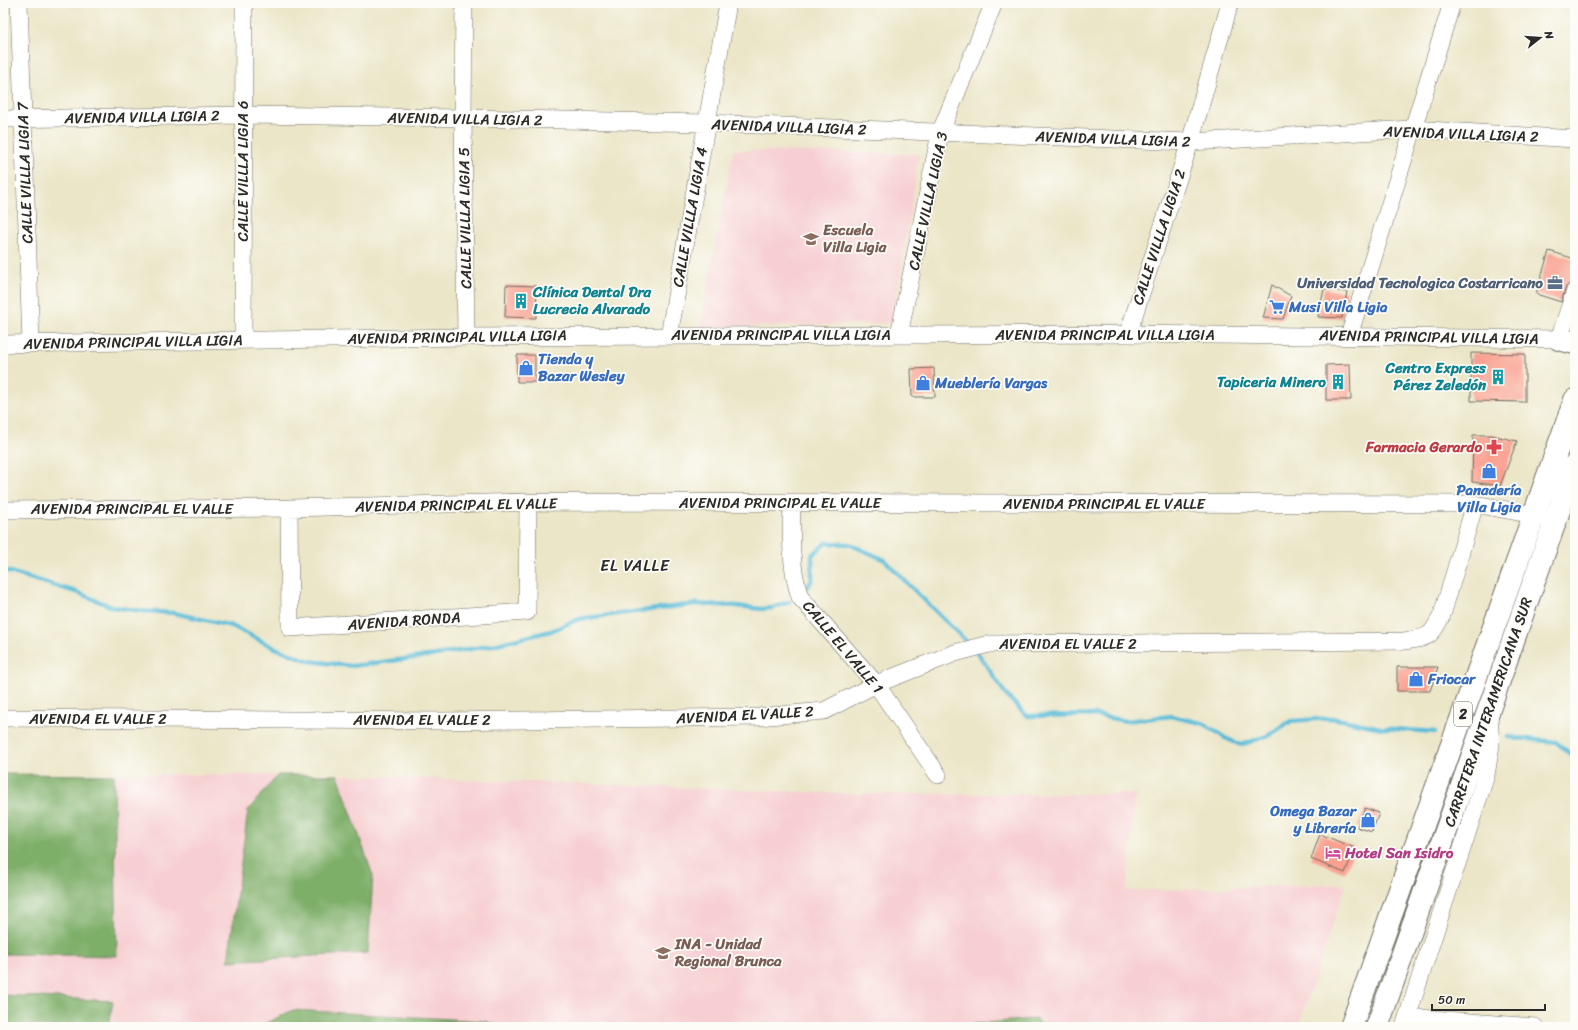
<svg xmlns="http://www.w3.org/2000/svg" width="1578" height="1030" font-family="Sriracha,sans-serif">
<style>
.built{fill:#f7cfd2}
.forest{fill:#7eaf69;stroke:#546d4a}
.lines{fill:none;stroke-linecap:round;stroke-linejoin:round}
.stream{stroke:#59bbd7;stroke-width:4.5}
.building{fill:#f9a191}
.street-casing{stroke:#6e6c62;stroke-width:18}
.highway-casing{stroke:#6e6c62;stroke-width:24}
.street{stroke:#fff;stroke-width:17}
.highway{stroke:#fff;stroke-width:22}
.labels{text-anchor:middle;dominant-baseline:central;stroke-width:3.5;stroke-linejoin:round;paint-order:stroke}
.shield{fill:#fdfcf7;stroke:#6a6a68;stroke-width:1}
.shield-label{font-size:14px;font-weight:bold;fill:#2b2b2b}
.street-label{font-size:15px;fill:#2b2b2b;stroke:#fdfcf7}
.education-label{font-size:15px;font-weight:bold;fill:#785e54;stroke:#fdfcf7;text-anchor:start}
.service-label{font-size:15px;font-weight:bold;fill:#4e5e75;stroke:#fdfcf7;text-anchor:end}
.culture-label{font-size:15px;font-weight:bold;fill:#0d838f;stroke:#fdfcf7;text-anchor:end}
.shop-label{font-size:15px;font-weight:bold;fill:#366cbe;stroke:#fdfcf7;text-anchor:start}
.health-label{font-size:15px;font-weight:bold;fill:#be3a42;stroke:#fdfcf7;text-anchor:end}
.hotel-label{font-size:15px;font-weight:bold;fill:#b23c85;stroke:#fdfcf7;text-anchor:start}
.neighbourhood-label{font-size:16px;letter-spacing:1px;fill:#2b2b2b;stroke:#fdfcf7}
</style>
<rect width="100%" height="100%" fill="#fdfcf7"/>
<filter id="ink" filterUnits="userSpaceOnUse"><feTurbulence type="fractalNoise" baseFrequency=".025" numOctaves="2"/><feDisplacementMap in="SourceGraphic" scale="8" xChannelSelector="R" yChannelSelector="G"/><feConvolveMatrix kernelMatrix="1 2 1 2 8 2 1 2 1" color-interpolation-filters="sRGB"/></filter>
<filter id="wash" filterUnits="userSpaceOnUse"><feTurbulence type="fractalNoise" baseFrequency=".012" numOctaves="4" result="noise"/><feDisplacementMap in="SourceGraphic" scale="16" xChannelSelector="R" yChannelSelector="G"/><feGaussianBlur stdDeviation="0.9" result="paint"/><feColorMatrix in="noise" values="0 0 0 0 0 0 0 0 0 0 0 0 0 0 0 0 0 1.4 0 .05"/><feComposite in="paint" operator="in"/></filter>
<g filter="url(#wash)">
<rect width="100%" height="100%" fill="#ebe6c8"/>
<path class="built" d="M733,150l186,4 -26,169 -193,5z
M3,774l335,1 520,19h277l-8,97 219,-7 -48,143h-1295z"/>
<path class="forest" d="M3,774l111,1 3,181 -114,-2z
M278,775h60l35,101 -5,77 -140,8 20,-151z
M3,995l110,6 -4,26h-106z
M293,1010l192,11 16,6h-243z
M1035,1019l10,8h-112z"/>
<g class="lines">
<path class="stream" d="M3,570l73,22 36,15 31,4 31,2 58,13 43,22 34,13 43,5 84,-11 57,-10 58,-14 28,-12 117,-15 41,2 24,3 11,-1 17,-6
M804,592l8,-12v-25l14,-12 23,1 36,16 24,25 61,60
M977,652l30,44 20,20 69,-1 30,6 45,-5 34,8 20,14 16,7 28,-10 22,-14 41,-3 49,10 54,4
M1508,737l48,5 19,16"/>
</g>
<g id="blocks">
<path class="building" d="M1549,251l26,8v12l-3,11 -6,5 -5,15 -25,-8z
M506,285l31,1 -1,32 -31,-1z
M1272,285l19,11 -8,23 -20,-1z
M1324,289l23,3 -5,26 -24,-1z
M1471,353l54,1v48l-54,-1z
M517,355h18v27h-18z
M1350,364l1,36h-25v-35z
M934,368l1,29h-23l-1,-28z
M1473,435h18l26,6 -17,45 -28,-4z
M1397,667h41l-8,24h-33z
M1365,808l14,5 -7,19 -15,-5z
M1320,834l35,14 -10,25 -34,-14z"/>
</g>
</g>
<g filter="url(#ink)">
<use href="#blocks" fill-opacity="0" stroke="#6e6c62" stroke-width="1"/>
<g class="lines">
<defs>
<path id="street" d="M19,3l12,340
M464,3l-1,115 3,219
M3,119l240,-4 220,3 243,5 484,19 222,-13 163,10
M1128,334l62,-192 40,-139
M899,335l41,-202 54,-130
M669,336l59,-333
M1349,336l103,-333
M243,340l1,-337
M3,344l463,-7 662,-3 431,5 16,-48
M792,504c-1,31 -2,63 8,93l76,87 62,91
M289,508l1,120 237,-16 1,-110
M3,510l286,-2 239,-6 947,2 59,11 11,3
M3,718l440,3 315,-4 66,-6 52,-27 79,-31 34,-9 415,-3c26,-4 26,-3 38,-26l33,-111
M1407,1017l128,10
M1404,1027l82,-252 5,-30 -2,-30"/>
<path id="highway" d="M1559,339l16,4
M1351,1027l224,-627
M1377,1027l198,-562"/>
</defs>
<use href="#street" class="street-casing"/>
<use href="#highway" class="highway-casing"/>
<use href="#street" class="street"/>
<use href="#highway" class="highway"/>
</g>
</g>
<defs>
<symbol id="school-bare" viewBox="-9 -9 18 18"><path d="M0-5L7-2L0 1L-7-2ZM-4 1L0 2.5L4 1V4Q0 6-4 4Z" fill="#8d6e63" stroke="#fdfcf7" stroke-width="2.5" paint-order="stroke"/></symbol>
<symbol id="office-bare" viewBox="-9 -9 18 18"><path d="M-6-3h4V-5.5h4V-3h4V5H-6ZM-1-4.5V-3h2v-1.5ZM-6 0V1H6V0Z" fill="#5c6f8a" stroke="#fdfcf7" stroke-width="2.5" paint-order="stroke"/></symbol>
<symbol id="building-bare" viewBox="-9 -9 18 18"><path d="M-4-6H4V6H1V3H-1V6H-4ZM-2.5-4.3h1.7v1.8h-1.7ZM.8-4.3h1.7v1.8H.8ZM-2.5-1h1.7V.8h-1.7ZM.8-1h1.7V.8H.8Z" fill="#0f9aa8" stroke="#fdfcf7" stroke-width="2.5" paint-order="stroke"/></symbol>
<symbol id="supermarket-bare" viewBox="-9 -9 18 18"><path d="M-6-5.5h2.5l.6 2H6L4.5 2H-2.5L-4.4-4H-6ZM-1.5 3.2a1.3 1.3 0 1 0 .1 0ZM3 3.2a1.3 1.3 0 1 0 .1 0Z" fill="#3f7fe0" stroke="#fdfcf7" stroke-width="2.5" paint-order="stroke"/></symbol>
<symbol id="shop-bare" viewBox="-9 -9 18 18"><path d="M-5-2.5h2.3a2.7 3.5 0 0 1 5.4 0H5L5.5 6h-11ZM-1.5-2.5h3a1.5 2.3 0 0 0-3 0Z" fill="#3f7fe0" stroke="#fdfcf7" stroke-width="2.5" paint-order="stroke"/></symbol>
<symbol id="pharmacy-bare" viewBox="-9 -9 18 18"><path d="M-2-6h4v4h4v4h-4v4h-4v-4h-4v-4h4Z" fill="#e0444e" stroke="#fdfcf7" stroke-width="2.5" paint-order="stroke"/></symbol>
<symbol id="hotel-bare" viewBox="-9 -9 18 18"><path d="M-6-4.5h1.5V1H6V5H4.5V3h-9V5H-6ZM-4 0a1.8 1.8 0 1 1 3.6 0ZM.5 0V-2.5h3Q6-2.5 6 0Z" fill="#d1479c" stroke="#fdfcf7" stroke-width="2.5" paint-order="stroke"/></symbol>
<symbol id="university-bare" viewBox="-9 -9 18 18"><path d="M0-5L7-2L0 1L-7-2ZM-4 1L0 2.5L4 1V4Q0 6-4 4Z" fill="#8d6e63" stroke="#fdfcf7" stroke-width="2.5" paint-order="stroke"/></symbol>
</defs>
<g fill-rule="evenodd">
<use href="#school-bare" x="800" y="228" width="22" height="22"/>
<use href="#office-bare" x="1544" y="272" width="22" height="22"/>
<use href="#building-bare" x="510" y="290" width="22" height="22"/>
<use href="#supermarket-bare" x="1266" y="296" width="22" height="22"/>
<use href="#shop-bare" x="515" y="357" width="22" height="22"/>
<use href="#building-bare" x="1487" y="366" width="22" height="22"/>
<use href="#building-bare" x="1327" y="371" width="22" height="22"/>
<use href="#shop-bare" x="912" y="372" width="22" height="22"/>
<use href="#pharmacy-bare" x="1483" y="436" width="22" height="22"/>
<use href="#shop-bare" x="1478" y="460" width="22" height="22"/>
<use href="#shop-bare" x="1405" y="668" width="22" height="22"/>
<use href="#shop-bare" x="1357" y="809" width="22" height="22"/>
<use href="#hotel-bare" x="1322" y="842" width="22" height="22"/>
<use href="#university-bare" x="652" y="942" width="22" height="22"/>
</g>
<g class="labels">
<rect class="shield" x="1454" y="702" width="18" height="24" rx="3"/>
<g class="shield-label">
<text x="1463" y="714">2</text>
</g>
<g class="street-label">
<text transform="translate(142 117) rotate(-1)">AVENIDA VILLA LIGIA 2</text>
<text transform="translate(465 119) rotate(1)">AVENIDA VILLA LIGIA 2</text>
<text transform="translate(789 127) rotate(2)">AVENIDA VILLA LIGIA 2</text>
<text transform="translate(1461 134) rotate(2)">AVENIDA VILLA LIGIA 2</text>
<text transform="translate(1113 139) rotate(2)">AVENIDA VILLA LIGIA 2</text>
<text transform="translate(243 171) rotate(-90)">CALLE VILLLA LIGIA 6</text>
<text transform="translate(25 173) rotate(-92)">CALLE VILLLA LIGIA 7</text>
<text transform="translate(928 201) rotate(-78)">CALLE VILLLA LIGIA 3</text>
<text transform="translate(690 217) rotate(-80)">CALLE VILLLA LIGIA 4</text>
<text transform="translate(465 218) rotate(-91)">CALLE VILLLA LIGIA 5</text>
<text transform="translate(1159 237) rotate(-72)">CALLE VILLLA LIGIA 2</text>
<text x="781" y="335">AVENIDA PRINCIPAL VILLA LIGIA</text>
<text x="1105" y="335">AVENIDA PRINCIPAL VILLA LIGIA</text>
<text transform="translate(457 337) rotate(-1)">AVENIDA PRINCIPAL VILLA LIGIA</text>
<text transform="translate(1429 337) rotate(1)">AVENIDA PRINCIPAL VILLA LIGIA</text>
<text transform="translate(133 342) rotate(-1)">AVENIDA PRINCIPAL VILLA LIGIA</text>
<text x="780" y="503">AVENIDA PRINCIPAL EL VALLE</text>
<text x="1104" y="504">AVENIDA PRINCIPAL EL VALLE</text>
<text transform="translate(456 505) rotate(-1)">AVENIDA PRINCIPAL EL VALLE</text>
<text x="132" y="509">AVENIDA PRINCIPAL EL VALLE</text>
<text transform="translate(404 621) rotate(-4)">AVENIDA RONDA</text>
<text x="1068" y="644">AVENIDA EL VALLE 2</text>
<text transform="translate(843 647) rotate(50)">CALLE EL VALLE 1</text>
<text transform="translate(1488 712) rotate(-71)">CARRETERA INTERAMERICANA SUR</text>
<text transform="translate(745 715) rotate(-3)">AVENIDA EL VALLE 2</text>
<text x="98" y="719">AVENIDA EL VALLE 2</text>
<text x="422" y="720">AVENIDA EL VALLE 2</text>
</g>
<g class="education-label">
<text x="823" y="230">Escuela<tspan x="823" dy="17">Villa Ligia</tspan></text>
<text x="675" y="944">INA - Unidad<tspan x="675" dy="17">Regional Brunca</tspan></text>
</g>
<g class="service-label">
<text x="1543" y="283">Universidad Tecnologica Costarricano</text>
</g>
<g class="culture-label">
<text x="533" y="292" text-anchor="start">Clínica Dental Dra<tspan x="533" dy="17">Lucrecia Alvarado</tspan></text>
<text x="1486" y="368">Centro Express<tspan x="1486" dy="17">Pérez Zeledón</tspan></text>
<text x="1326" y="382">Tapiceria Minero</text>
</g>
<g class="shop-label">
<text x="1289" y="307">Musi Villa Ligia</text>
<text x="538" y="359">Tienda y<tspan x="538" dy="17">Bazar Wesley</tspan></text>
<text x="935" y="383">Mueblería Vargas</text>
<text x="1489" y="490" text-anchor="middle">Panadería<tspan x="1489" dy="17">Villa Ligia</tspan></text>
<text x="1428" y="679">Friocar</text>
<text x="1356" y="811" text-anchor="end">Omega Bazar<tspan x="1356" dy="17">y Librería</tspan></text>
</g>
<g class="health-label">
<text x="1482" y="447">Farmacia Gerardo</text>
</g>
<g class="hotel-label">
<text x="1345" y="853">Hotel San Isidro</text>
</g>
<g class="neighbourhood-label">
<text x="635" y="565">EL VALLE</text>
</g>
</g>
<rect width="1578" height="1030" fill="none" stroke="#fdfcf7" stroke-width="16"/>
<g transform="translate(1540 38) rotate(73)" stroke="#fdfcf7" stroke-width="3" paint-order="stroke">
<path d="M0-3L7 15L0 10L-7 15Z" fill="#2b2b2b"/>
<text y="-6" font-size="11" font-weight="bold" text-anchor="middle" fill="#2b2b2b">N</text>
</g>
<path d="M1432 1004v6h113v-6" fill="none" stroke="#2b2b2b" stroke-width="2"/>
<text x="1438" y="1004" font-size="12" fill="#2b2b2b" stroke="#fdfcf7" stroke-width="3" paint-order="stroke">50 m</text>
</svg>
